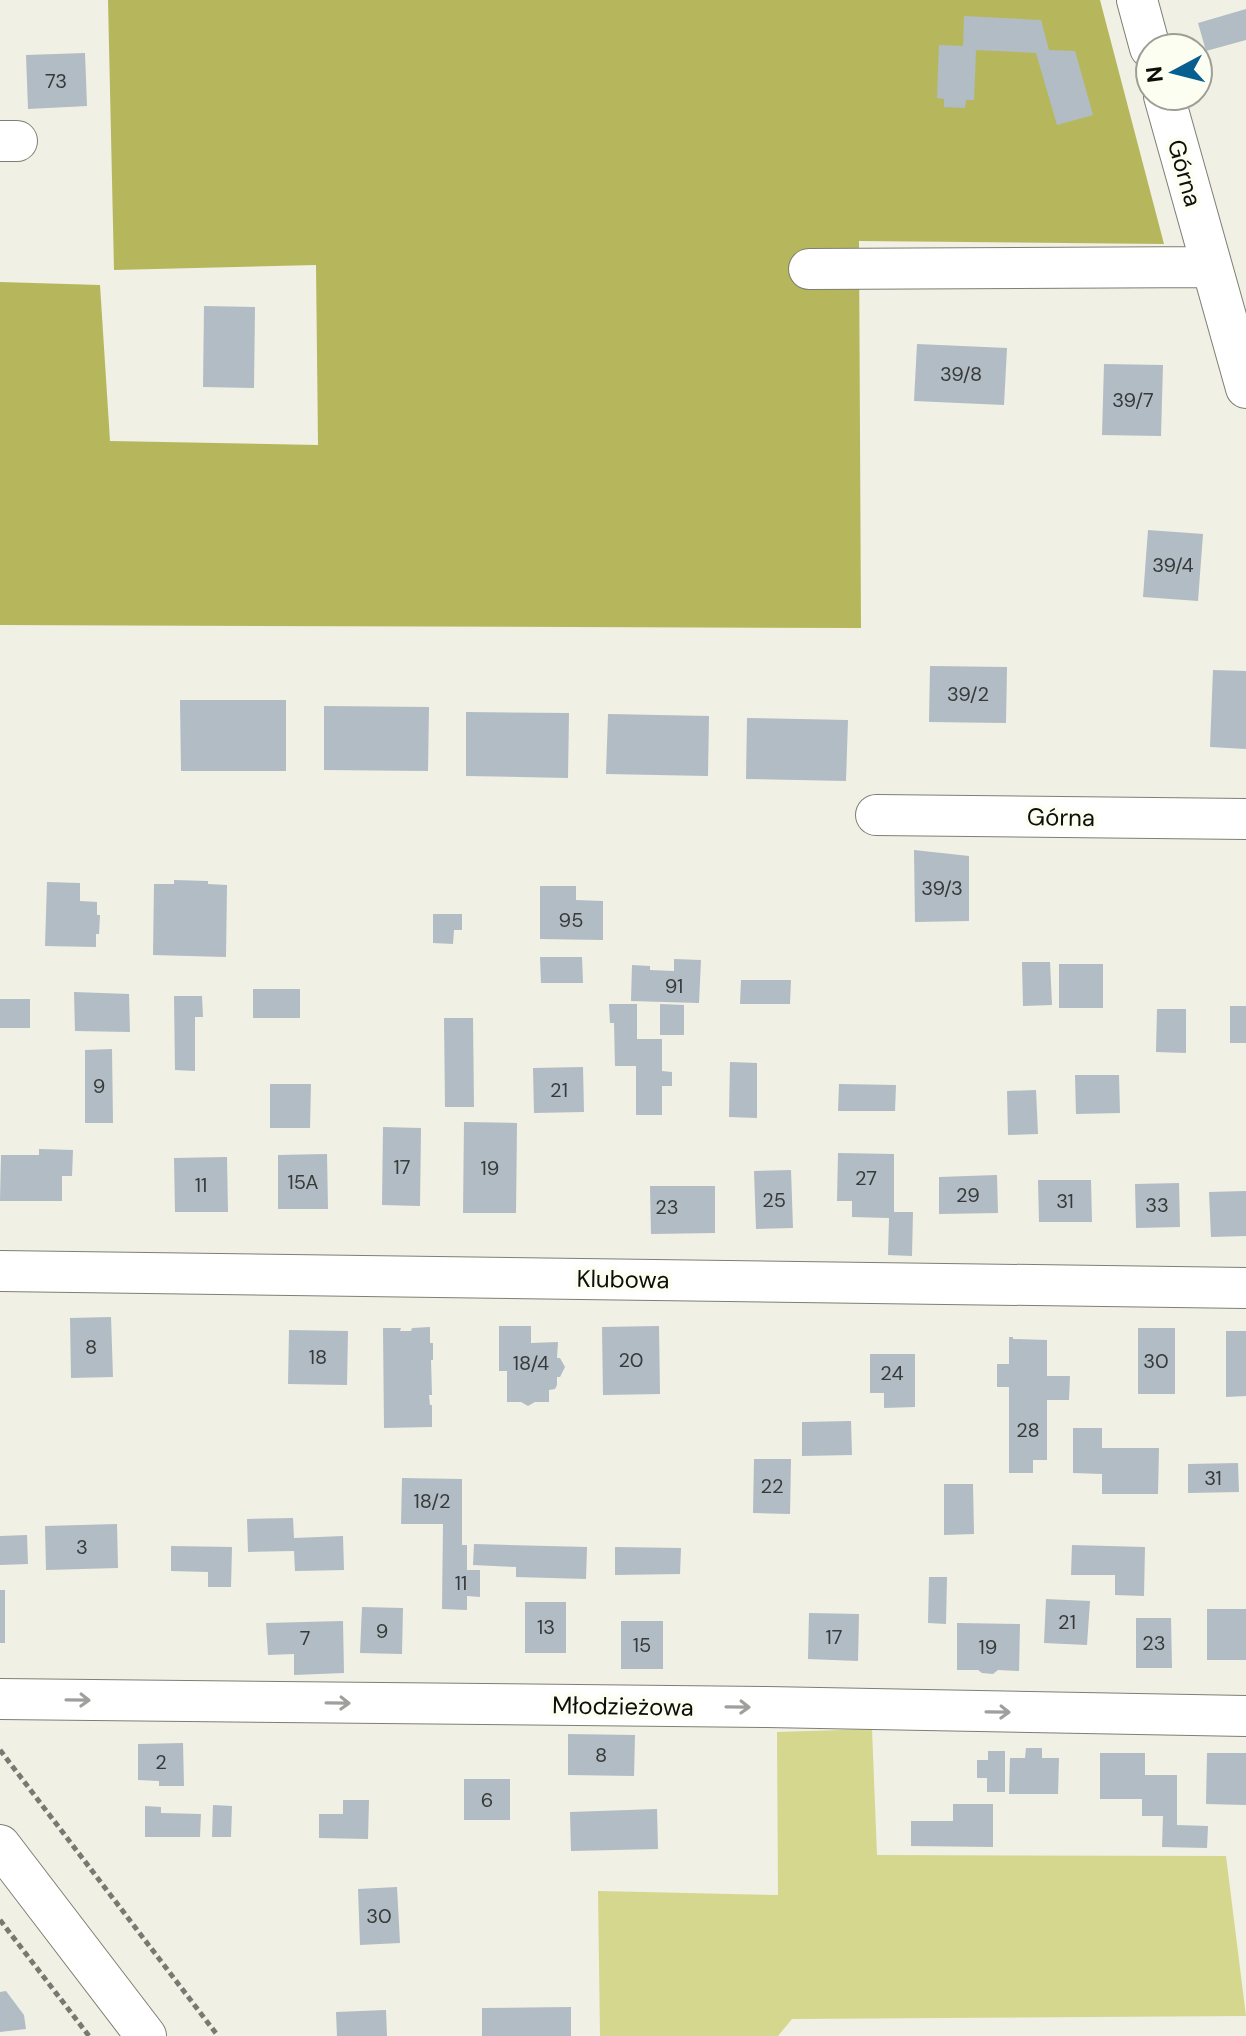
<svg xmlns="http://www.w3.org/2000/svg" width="1246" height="2036" font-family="'DM Sans',sans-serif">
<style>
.green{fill:#d5d78e}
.forest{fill:#b6b75d}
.building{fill:#b2bcc4}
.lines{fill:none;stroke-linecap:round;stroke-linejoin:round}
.minor-casing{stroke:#7e7e74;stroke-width:42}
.path{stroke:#797973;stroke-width:5;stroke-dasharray:6 4;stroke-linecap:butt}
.minor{stroke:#fff;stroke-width:40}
.oneway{stroke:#9f9f9d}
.labels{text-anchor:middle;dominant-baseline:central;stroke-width:8;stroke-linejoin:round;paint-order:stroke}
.number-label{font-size:20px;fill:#373a39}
.street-label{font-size:24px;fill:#0e0e0b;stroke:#fdfef2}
</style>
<rect width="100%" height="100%" fill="#f0f0e5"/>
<path class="green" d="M872,1729l5,126 349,1 20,160 -454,3 -14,17h-178l-2,-145 180,4 -1,-163z"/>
<path class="forest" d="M108,0h992l64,244 -305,-3 2,387 -861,-3v-343l100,3 10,156 208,4 -2,-180 -202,5z"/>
<path class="building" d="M1246,9v31l-40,11 -8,-28z
M964,16l77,4 8,30 26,1 18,64 -36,10 -21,-72 -60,-3 -2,50h-8l-1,8 -21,-1v-8l-7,-1 2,-53 24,1z
M85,53l2,53 -59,3 -2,-54z
M204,306l51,1 -1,81 -51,-1z
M917,344l90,4 -3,57 -90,-4z
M1104,364l59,1 -2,71 -59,-1z
M1148,530l55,4 -5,67 -55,-4z
M930,666l77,1 -1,56 -77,-1z
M1213,670l33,1v78l-36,-2z
M180,700h106v71h-105z
M324,706l105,1 -1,64 -104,-1z
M466,712l103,1 -1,65 -102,-2z
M608,714l101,2 -1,60 -102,-2z
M747,718l101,2 -2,61 -100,-2z
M914,850l55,6v65l-54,1z
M174,880l34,1v3l19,1 -1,72 -73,-2 1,-71h20z
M47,882l33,1v18l17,1v13h3l-1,19h-3v13l-51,-1z
M540,886h36v14l27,1v39l-63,-1z
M433,914h29v16h-8l-1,14 -20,-1z
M540,957h42l1,26h-42z
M674,959l27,1 -2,43 -68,-2 1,-36 18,1v4l24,1z
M1022,962h28l2,43 -29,1z
M1059,964h44v44h-44z
M741,980h50l-1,24h-50z
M253,989h47v29h-47z
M74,992l55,2 1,38 -55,-1z
M174,996h28l1,21h-8v54l-20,-1z
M0,999h30v29h-30z
M609,1004h28v35h25v32l10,1v14h-10v29h-26v-49h-21l-1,-43h-4z
M660,1004l24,1v30h-24z
M1230,1006h16v37h-16z
M1157,1009h29v44l-30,-1z
M444,1018h29l1,89h-29z
M112,1049l1,74h-28v-73z
M730,1062l27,1v55l-28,-1z
M583,1067l1,45 -50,1 -1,-45z
M1075,1075h44l1,38 -44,1z
M270,1084h41l-1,44h-40z
M839,1084l57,1 -1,26h-57z
M1036,1090l2,44 -30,1 -1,-44z
M464,1122l53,1 -1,90h-53z
M383,1127l38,1 -1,78 -38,-1z
M39,1149l34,1 -1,26h-10v25h-62l1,-46h38z
M838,1153l56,1v58h19l-1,44 -24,-1 1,-37 -37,-1v-16h-15z
M327,1154l1,55h-50v-54z
M227,1157l1,55h-53l-1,-54z
M791,1170l2,58 -37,1 -2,-58z
M997,1175l1,38 -59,1v-37z
M1038,1180h53l1,42h-53z
M1179,1183l1,44 -44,1 -1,-44z
M650,1186h65v47l-64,1z
M1246,1191v45l-35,1 -2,-45z
M111,1317l2,60 -42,1 -1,-60z
M499,1326h32v17l27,-1 -1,16h3l5,9 -5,10h-3v8l-2,4 -6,1v12h-14l-7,4 -7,-4h-14v-31h-8z
M659,1326l1,68 -57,1 -1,-68z
M430,1327v16h3v17h-2l1,35h-3l1,10h2v22l-48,1 -1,-100h18l-1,3h11l1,-3z
M1138,1328h37v66h-37z
M289,1330l59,1 -1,54 -59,-1z
M1226,1331h20v65l-20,1z
M1009,1337h4v2l34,1v36h23l-1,24h-22v60h-14v13h-24v-86h-12v-23h12z
M870,1354h45v53l-31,1v-15h-14z
M851,1421l1,34 -50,1v-34z
M1073,1428h29v20h57l-1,46h-56v-20l-29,-1z
M754,1459h37l-1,55 -37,-1z
M1238,1463l1,29 -51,1v-29z
M402,1478l60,1v66h5v25h13v27l-13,-1v14l-25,-1 1,-85h-42z
M944,1484h29l1,50 -30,1z
M293,1518l1,20 49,-2 1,34 -49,1 -1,-20 -46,1 -1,-33z
M117,1524l1,44 -72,2 -1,-44z
M27,1535l1,29 -28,1v-29z
M474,1544l113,3 -1,32 -70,-2v-10l-43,-2z
M1072,1545l73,2 -1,49 -29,-1v-20h-44z
M171,1546l61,1 -1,40h-23v-15l-37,-1z
M615,1547l66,1 -1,26 -65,1z
M929,1577h18l-1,47 -18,-1z
M0,1590h5v53h-5z
M1046,1599l44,2 -3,44 -43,-2z
M525,1602h41v51h-41z
M362,1607l41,1 -1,46 -42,-1z
M1207,1609h39v51h-39z
M809,1613l50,1 -1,47 -50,-2z
M1136,1618h35l1,50h-36z
M343,1621l1,52 -50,2v-21l-26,1 -2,-32z
M621,1621h42v48h-42z
M957,1623l63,1 -1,47 -21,-1 -5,4 -11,-1 -4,-3h-21z
M568,1734l67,1 -1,41 -66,-1z
M183,1743l1,43h-25v-5l-21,-1v-36z
M1026,1748h16v10h17l-1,36h-49l1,-36h15z
M988,1751h17v41h-18v-14h-10v-18h11z
M1100,1753h45v22h32v50l31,1 -1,22 -45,-1 1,-31h-21v-17h-42z
M1207,1753h39v52l-40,-1z
M464,1779h46v41h-46z
M343,1800h26l-1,39 -49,-1v-24h24z
M953,1804h40v43l-82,-1v-25h42z
M213,1805l19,1 -1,31h-19z
M145,1806l16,1v6l40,1 -1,23h-55z
M657,1809l1,40 -87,2 -1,-39z
M397,1887l3,56 -40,2 -2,-56z
M6,1991l18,24 2,14 -26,3v-40z
M571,2007v29h-89v-28z
M386,2010l1,26h-50l-1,-24z"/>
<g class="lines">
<defs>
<path id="minor" d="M1137,0l13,48
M1164,96l82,292
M0,141h17
M809,269l403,-2
M876,815l370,4
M0,1271l1246,17
M0,1699l767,8 479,9
M0,1845l146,191"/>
</defs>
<use href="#minor" class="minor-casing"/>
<path class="path" d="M0,1750l218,286
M0,1920l89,116"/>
<use href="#minor" class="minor"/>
</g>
<defs><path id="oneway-shaft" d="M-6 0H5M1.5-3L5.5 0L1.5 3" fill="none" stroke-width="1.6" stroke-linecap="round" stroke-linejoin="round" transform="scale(2)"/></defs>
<g class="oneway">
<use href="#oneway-shaft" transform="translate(78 1700) rotate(1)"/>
<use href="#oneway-shaft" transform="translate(338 1703) rotate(1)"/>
<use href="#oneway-shaft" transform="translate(738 1707) rotate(1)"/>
<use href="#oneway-shaft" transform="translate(998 1712) rotate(1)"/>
</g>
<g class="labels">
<g class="number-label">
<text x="56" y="81">73</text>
<text x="961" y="374">39/8</text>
<text x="1133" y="400">39/7</text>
<text x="1173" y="565">39/4</text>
<text x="968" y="694">39/2</text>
<text x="942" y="888">39/3</text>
<text x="571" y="920">95</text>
<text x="674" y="986">91</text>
<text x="99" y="1086">9</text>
<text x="559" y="1090">21</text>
<text x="402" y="1167">17</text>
<text x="490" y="1168">19</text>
<text x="866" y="1178">27</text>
<text x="303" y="1182">15A</text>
<text x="201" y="1185">11</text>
<text x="968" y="1195">29</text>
<text x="774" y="1200">25</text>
<text x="1065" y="1201">31</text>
<text x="1157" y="1205">33</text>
<text x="667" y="1207">23</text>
<text x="91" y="1347">8</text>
<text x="318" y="1357">18</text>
<text x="631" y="1360">20</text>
<text x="1156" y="1361">30</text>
<text x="531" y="1363">18/4</text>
<text x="892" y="1373">24</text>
<text x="1028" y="1430">28</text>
<text x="1213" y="1478">31</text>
<text x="772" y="1486">22</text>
<text x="432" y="1501">18/2</text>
<text x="82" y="1547">3</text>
<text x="461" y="1583">11</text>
<text x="1067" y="1622">21</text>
<text x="546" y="1627">13</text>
<text x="382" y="1631">9</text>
<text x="834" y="1637">17</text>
<text x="305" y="1638">7</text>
<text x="1154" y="1643">23</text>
<text x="642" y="1645">15</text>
<text x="988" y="1647">19</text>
<text x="601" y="1755">8</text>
<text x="161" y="1762">2</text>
<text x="487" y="1800">6</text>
<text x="379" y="1916">30</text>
</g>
<g class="street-label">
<text transform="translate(1185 173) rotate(74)">Górna</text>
<text transform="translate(1061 817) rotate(1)">Górna</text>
<text transform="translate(623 1279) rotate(1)">Klubowa</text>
<text transform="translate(623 1706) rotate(1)">Młodzieżowa</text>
</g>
</g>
<g transform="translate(1174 72) rotate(263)"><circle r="38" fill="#fdfef2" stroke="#9d9e96" stroke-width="2"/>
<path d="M0-6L14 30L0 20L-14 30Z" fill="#075f90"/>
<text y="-12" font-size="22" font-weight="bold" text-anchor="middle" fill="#0e0e0b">N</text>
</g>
</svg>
